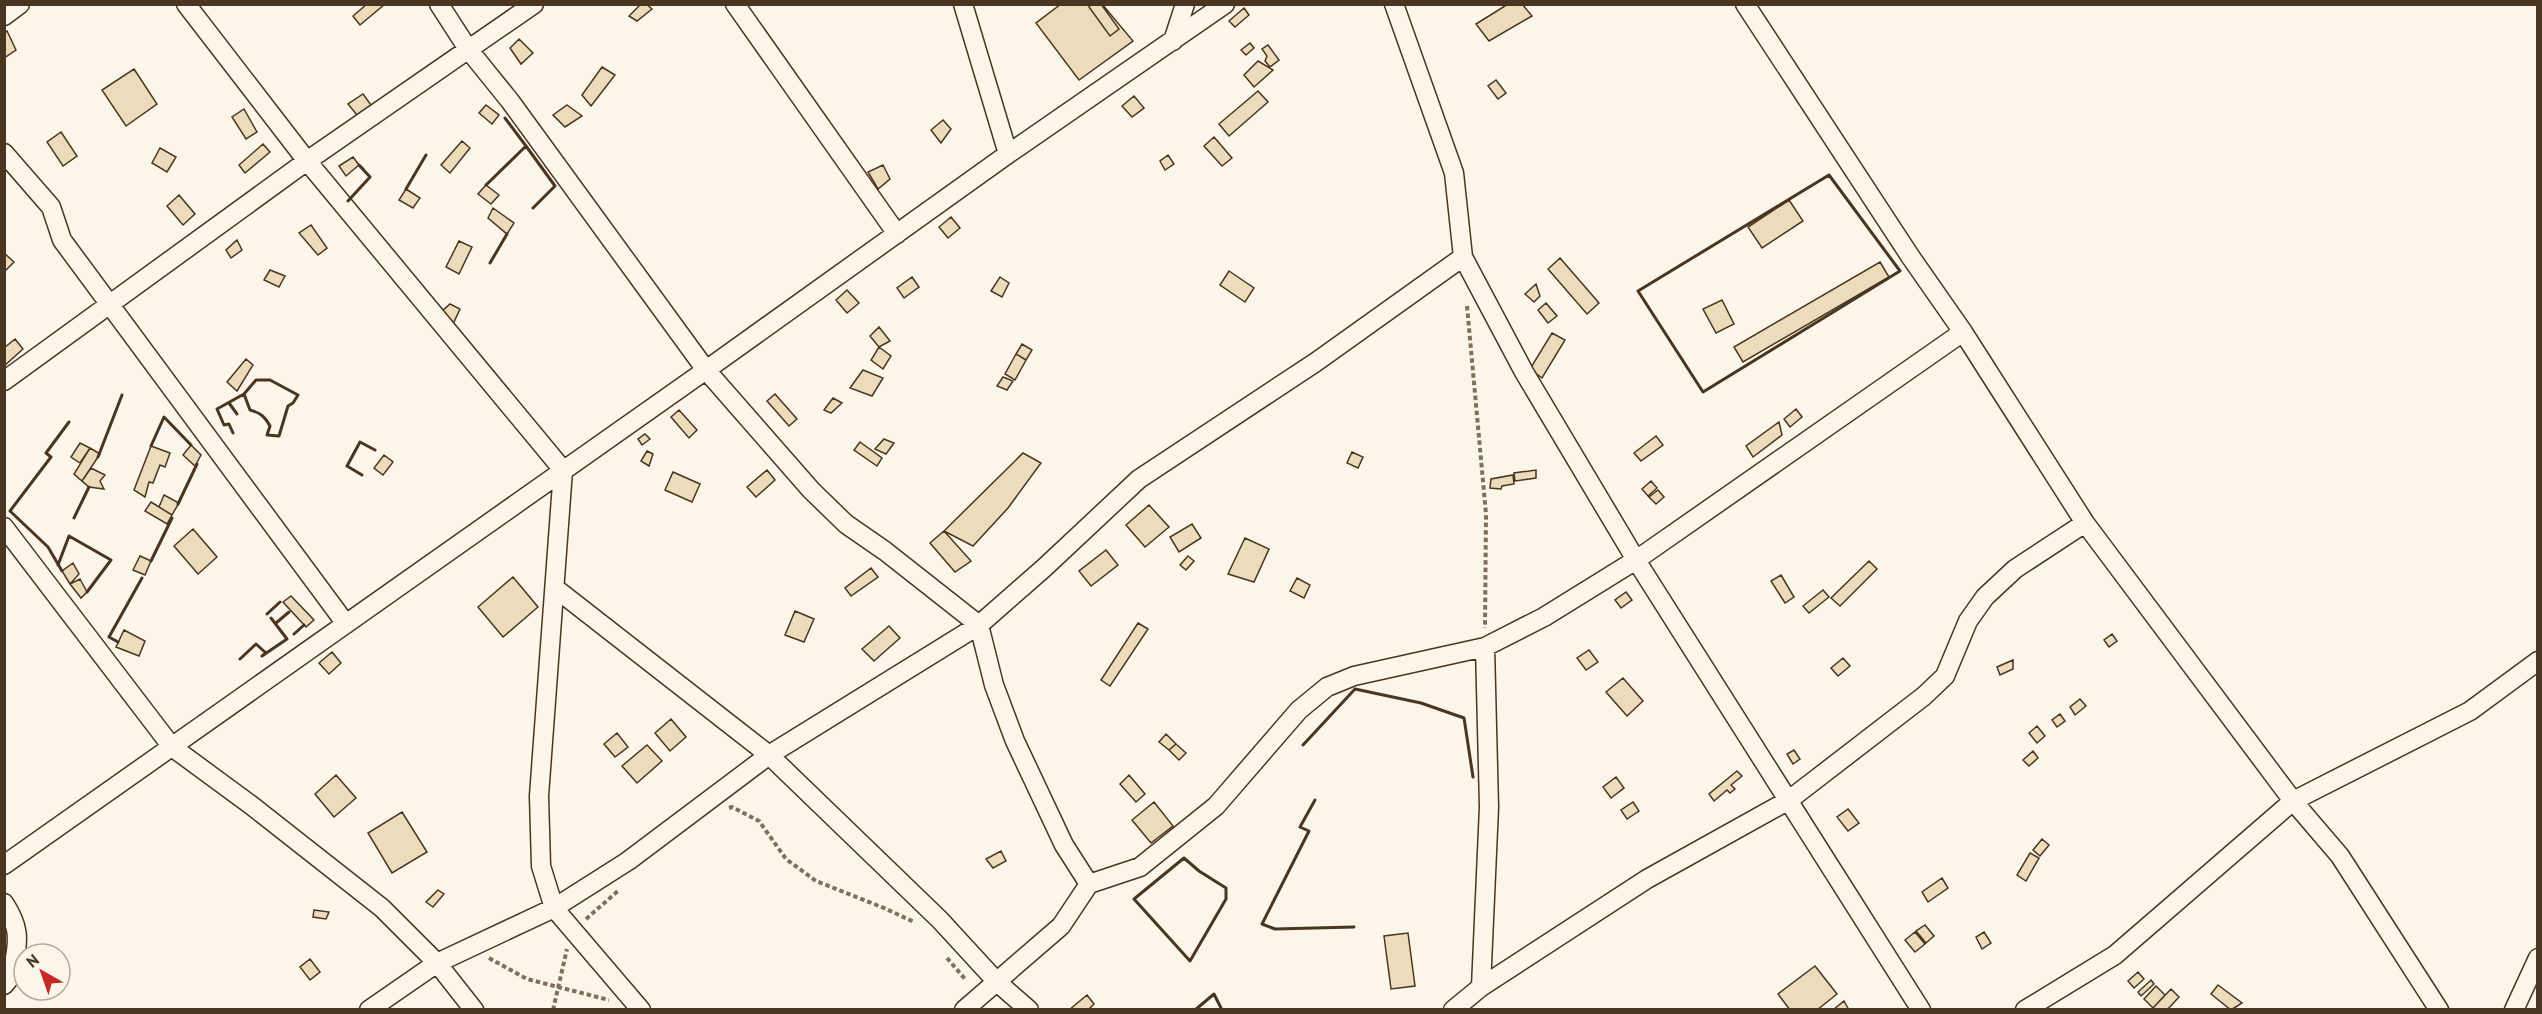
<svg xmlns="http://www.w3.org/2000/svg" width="2542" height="1014" font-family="'PT Sans',sans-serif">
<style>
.building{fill:#ecdcbc;stroke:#4a3520;stroke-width:1.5}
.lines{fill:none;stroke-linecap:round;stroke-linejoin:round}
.minor-casing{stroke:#4a3520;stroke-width:21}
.path{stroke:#7f6f5c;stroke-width:4;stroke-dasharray:4.5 3;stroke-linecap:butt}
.minor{stroke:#fbf6e9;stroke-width:18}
.wall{stroke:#4a3520;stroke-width:3}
</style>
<rect width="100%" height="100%" fill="#fbf6e9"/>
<path class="building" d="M367,4h18l-25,21 -7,-9z
M641,4h5l6,5 -15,12 -8,-5z
M1061,4h41l31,37 -54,39 -43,-57z
M1092,4h9l18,25 -9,7 -21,-29z
M1508,4h14l10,12 -43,25 -13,-17z
M1244,8l5,7 -14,12 -6,-6z
M7,31l9,19 -12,8v-25z
M519,39l14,14 -12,11 -11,-16z
M1250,43l4,5 -8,7 -5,-5z
M1268,45l11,15 -9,7 -5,-6 2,-5 -5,-7z
M1258,61l15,9 -19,17 -10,-12z
M602,67l13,8 -24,31 -9,-11z
M134,69l23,35 -31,22 -24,-36z
M1496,80l10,13 -8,6 -10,-13z
M1258,91l10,11 -39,34 -10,-12z
M363,94l8,11 -14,10 -9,-11z
M1134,96l10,12 -12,9 -10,-11z
M486,105l13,10 -7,9 -13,-11z
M567,105l15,11 -17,11 -12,-12z
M244,109l13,23 -11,7 -14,-22z
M943,120l8,9 -10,14 -10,-13z
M61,132l16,24 -14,10 -16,-24z
M1214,137l18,21 -10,8 -18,-20z
M462,141l8,7 -20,25 -9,-8z
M263,144l7,8 -25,21 -6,-8z
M160,148l16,9 -9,15 -15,-9z
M1168,155l6,9 -9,6 -5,-9z
M353,157l6,8 -13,11 -7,-10z
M883,165l7,14 -12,10 -10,-17z
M486,185l13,10 -8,9 -13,-10z
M406,189l14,9 -7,10 -14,-8z
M179,195l16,19 -12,11 -16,-19z
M1789,200l14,21 -41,27 -14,-21z
M493,208l21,15 -7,11 -19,-16z
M951,217l9,11 -12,10 -9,-11z
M311,225l16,23 -9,7 -19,-22z
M237,240l5,10 -11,8 -5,-8z
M459,241l13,6 -13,27 -13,-7z
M4,253l10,9 -10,10z
M1560,258l39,45 -12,11 -39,-45z
M1880,262l9,15 -146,85 -9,-15z
M270,270l15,6 -6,11 -15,-7z
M1229,271l25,17 -9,14 -25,-17z
M912,277l7,10 -15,11 -7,-10z
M1000,277l9,6 -7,14 -11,-6z
M1536,284l4,12 -6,6 -9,-8z
M847,290l12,13 -12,10 -11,-13z
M1722,300l12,24 -18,9 -13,-24z
M1546,303l11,13 -9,7 -10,-13z
M450,304l10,5 -7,15 -12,-12z
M879,327l11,14 -11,6 -9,-11z
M1552,333l13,7 -23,38 -12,-9z
M15,339l8,10 -19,17v-18z
M1022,344l10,6 -6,10 -10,-6z
M879,347l12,9 -8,13 -12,-9z
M1016,354l10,6 -11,20 -10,-6z
M246,359l7,6 -16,26 -10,-9z
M863,370l20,8 -11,18 -22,-8z
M1003,377l10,4 -6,9 -10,-4z
M775,394l22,25 -8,7 -22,-25z
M833,398l9,5 -11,10 -7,-3z
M1796,409l6,8 -12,10 -6,-8z
M679,410l18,20 -8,8 -18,-21z
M1779,422l3,13 -29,22 -7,-11z
M645,434l5,5 -8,6 -4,-6z
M1656,436l7,9 -22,16 -7,-8z
M884,439l10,4 -8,11 -11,-5z
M860,442l22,16 -5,8 -23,-16z
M80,443l10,5 -10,15 -9,-6z
M191,445l10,10 -6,11 -12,-11z
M151,446l19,7 -5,14 -5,-2 -7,18 -4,-1 -4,15 -11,-7z
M90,448l10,6 -18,27 -8,-7z
M647,451l6,3 -4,12 -8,-5z
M1352,452l11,5 -5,11 -11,-5z
M1023,453l18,10 -33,45 -35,38 -29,-15z
M384,455l9,7 -10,13 -9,-7z
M91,468l14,7 -5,6 4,8 -15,-2 -7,-6z
M767,470l8,10 -19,17 -9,-10z
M1536,470v8l-21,3 -1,-8z
M673,472l27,12 -8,18 -27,-12z
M1513,475l1,9 -12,2 -1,3 -11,-1 1,-9z
M1651,481l6,7 -9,8 -6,-7z
M1658,490l6,7 -8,7 -7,-7z
M164,495l15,8 -7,12 -13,-8z
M151,502l21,13 -5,9 -22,-13z
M1149,505l20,22 -24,20 -19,-22z
M1192,524l9,14 -22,14 -9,-15z
M193,529l24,28 -19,17 -24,-28z
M944,531l27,30 -16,11 -25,-29z
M1245,538l24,11 -15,33 -26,-8z
M1106,550l12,15 -27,21 -12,-15z
M140,556l11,5 -6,14 -12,-5z
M1188,556l6,5 -8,9 -6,-5z
M1869,561l8,8 -37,37 -9,-8z
M73,563l6,11 -9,10 -8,-13z
M871,568l7,9 -27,19 -6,-8z
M1781,575l13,22 -9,6 -14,-22z
M513,577l25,30 -35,30 -25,-30z
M1297,578l13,7 -6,13 -14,-7z
M80,579l7,13 -6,6 -11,-14z
M1823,590l6,7 -20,16 -6,-7z
M1626,592l6,8 -11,8 -6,-8z
M291,596l23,24 -8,7 -23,-25z
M795,611l19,8 -10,23 -19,-7z
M1138,623l10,6 -38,57 -9,-6z
M889,626l11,12 -26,23 -12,-12z
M124,630l21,11 -6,15 -23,-9z
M2112,634l5,7 -8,6 -5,-7z
M1589,650l9,12 -12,8 -9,-12z
M332,652l9,11 -12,11 -10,-11z
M1843,658l7,8 -12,10 -7,-8z
M2013,660v9l-13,6 -3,-8z
M1623,678l20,23 -16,15 -21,-24z
M2080,699l6,7 -11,9 -5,-8z
M2060,714l5,7 -8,6 -5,-7z
M671,719l15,18 -16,14 -15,-18z
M2037,726l8,10 -8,7 -8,-10z
M617,733l11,14 -13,10 -11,-13z
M1166,734l10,10 -7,6 -10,-8z
M1176,744l10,9 -7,7 -10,-10z
M647,745l15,16 -25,22 -15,-17z
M1794,750l6,9 -7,5 -6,-10z
M2033,751l5,7 -9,8 -6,-6z
M1737,771l5,5 -11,9 4,4 -5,4 -3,-3 -13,11 -5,-7z
M336,775l20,23 -22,19 -19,-23z
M1129,775l16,19 -9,8 -16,-18z
M1616,777l8,11 -13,10 -8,-11z
M1154,802l19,24 -22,17 -19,-23z
M1633,802l6,9 -12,8 -6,-9z
M1848,809l11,14 -11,8 -11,-14z
M402,812l25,40 -35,21 -24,-40z
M2042,839l7,6 -9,11 -7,-6z
M1001,851l5,10 -13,7 -7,-9z
M2030,853l9,5 -13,23 -9,-6z
M1942,878l6,10 -20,14 -6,-10z
M438,890l6,4 -11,13 -7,-5z
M314,910l15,2 -3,7 -13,-2z
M1925,925l9,11 -8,7 -10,-12z
M1915,932l10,12 -10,8 -10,-12z
M1984,932l7,11 -9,6 -6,-12z
M1408,933l7,53 -24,3 -7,-53z
M310,959l10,13 -10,8 -10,-13z
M1815,966l22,28 -20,16h-27l-12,-16z
M2138,972l6,7 -10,9 -6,-7z
M2151,980l3,4 -13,12 -3,-4z
M2218,985l24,18 -11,7 -20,-16z
M2156,986l9,9 -12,13 -9,-9z
M2171,989l8,8 -12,13h-13l-1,-2z
M1087,995l7,9 -6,6h-19z
M1844,1001l5,9h-16z"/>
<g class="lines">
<defs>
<path id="minor" d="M186,4l121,157 256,309 -24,326 2,70 13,42 87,102
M439,4l29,45 42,52 196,269 105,120 35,34 39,27 94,74 15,60 21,56 49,104 25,39
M735,4l162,230
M963,4l45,150
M1394,4l60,169 9,84 61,115 112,188 285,450
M1745,4l165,252 53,76 122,191 208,278 47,55 99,154
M4,16l16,-12
M1173,41l12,-37
M4,153l47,54 11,33 284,384
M4,381l303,-220 227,-157
M4,527l168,220 79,58 131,103 55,55 37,47
M555,588l214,167 171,165 57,62 32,28
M4,865l702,-495 302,-216 217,-150
M4,903c15,23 15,35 10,60 -2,10 -3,15 -10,22
M1481,987l8,-180 -4,-160
M369,1010l68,-47 117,-55 74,-47 141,-106 210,-130 65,-57 95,-89 177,-117 147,-105
M964,1010l97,-84 28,-42 51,-17 76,-61 83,-96 28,-23 27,-11 131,-29 59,-30 92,-57 327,-228
M1453,1010l28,-23 166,-108 142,-79 135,-104 21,-20 23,-55 17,-24 30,-28 70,-46
M2025,1010l90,-55 178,-154 177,-90 68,-50
M2514,1010l24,-52"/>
</defs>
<use href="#minor" class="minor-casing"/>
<path class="path" d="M1467,306l19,208 -1,114
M729,808l3,-1 27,14 27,38 30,22 68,27 30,14
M586,919l33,-29
M489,958l38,21 82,21
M947,958l18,21
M553,1010l14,-61"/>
<use href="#minor" class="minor"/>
<path class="wall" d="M505,118l21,28
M1829,175l71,96 -197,121 -65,-101z
M486,185l40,-39 29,40 -22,22
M406,189l20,-34
M348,201l22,-24 -11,-12 4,4
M490,263l17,-29
M229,403l8,11
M233,433l-4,-9 -5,1 -7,-16 27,-15 12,-14h14l28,15 -5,8 -5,3 -9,30 -12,-1 3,-9c-5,-9 -9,-13 -20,-16l-6,-16
M151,446l13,-29 27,28
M98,457l24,-62
M362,475l-15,-9 13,-24 15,8
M178,504l19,-40
M74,518l15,-31
M151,561l21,-43
M58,565l11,-29 42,24 -24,32
M62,571l-14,-24 -38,-36 41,-54 -5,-4 23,-31
M267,614l13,-12
M276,623l13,-11
M294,634l10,-9
M118,642l-9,-5 33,-59
M240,659l16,-15 10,9 -4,3 25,-17 -16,-21
M1303,745l52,-56 66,14 43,15 9,59
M1315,800l-15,27 9,4 -47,93 13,5 79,-2
M1184,858l15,13 27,17v11l-36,62 -56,-62z
M1195,1010l19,-16 8,16"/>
</g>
<rect width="2542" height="1014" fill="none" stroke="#4a3520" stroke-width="12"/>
<g transform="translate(42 972) rotate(320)"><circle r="28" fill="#fbf6e9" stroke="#b4a999" stroke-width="1.5"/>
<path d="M0-4.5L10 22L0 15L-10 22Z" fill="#c62828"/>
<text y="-9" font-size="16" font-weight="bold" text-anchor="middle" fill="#4a3520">N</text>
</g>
</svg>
